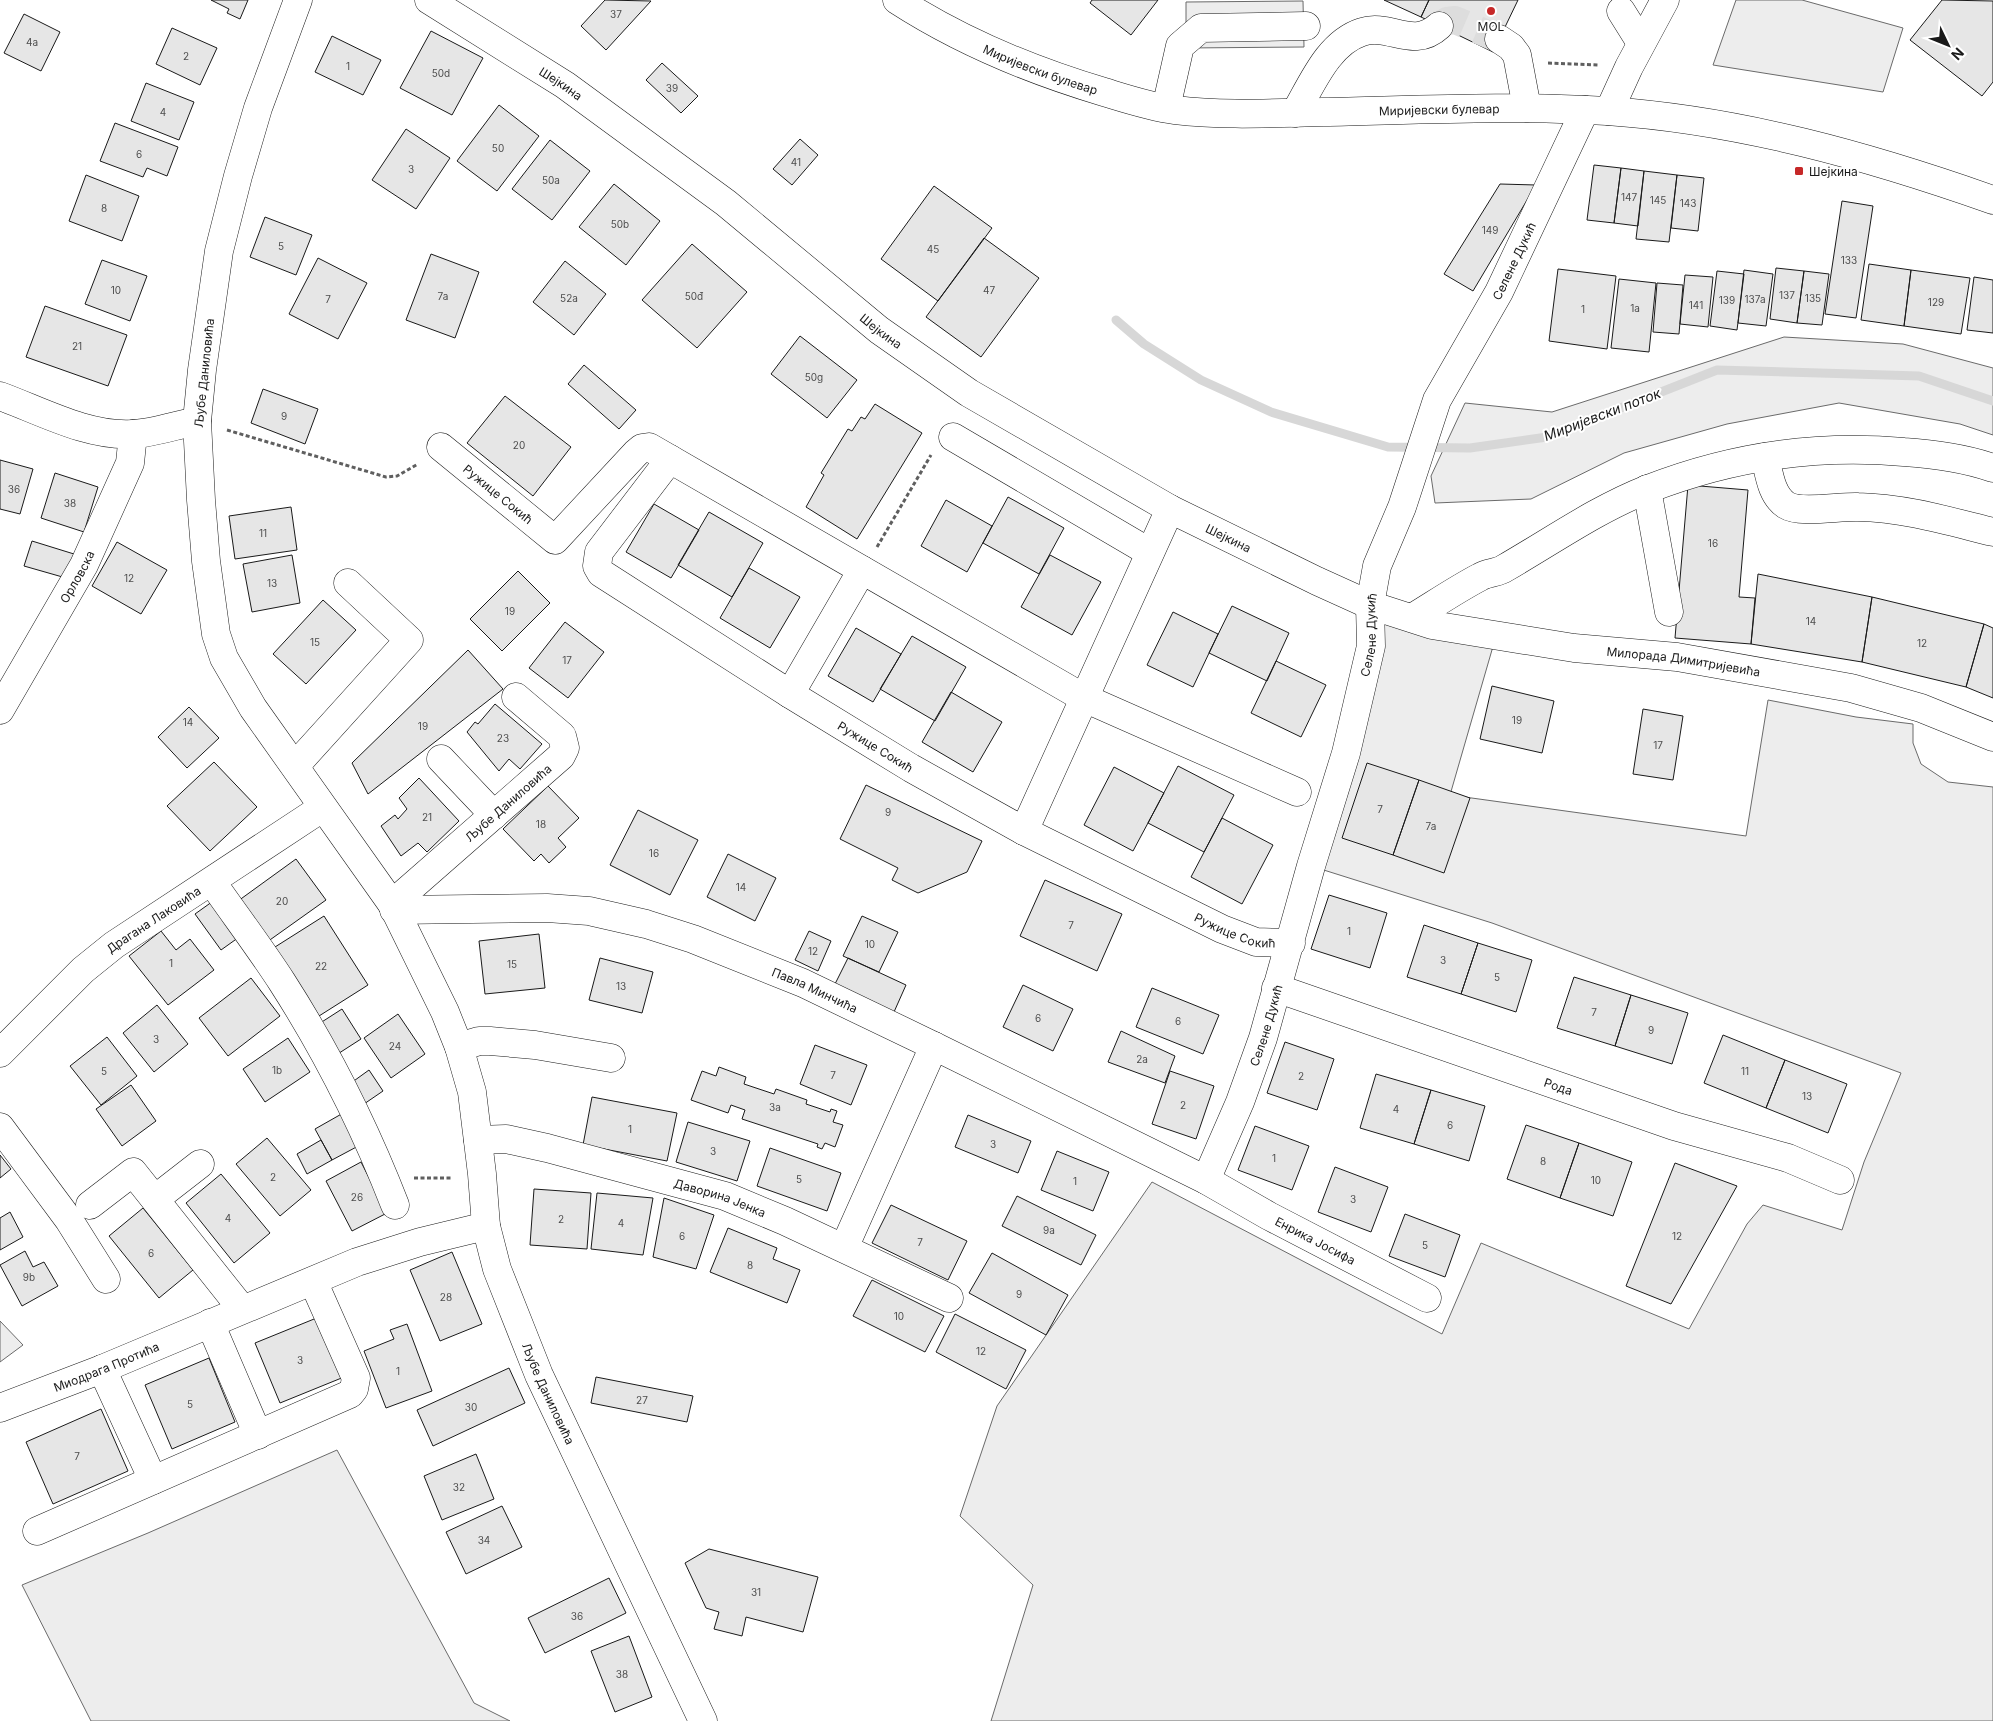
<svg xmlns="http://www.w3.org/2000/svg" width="1993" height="1721" font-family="Inter,sans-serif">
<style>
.built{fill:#ededed;stroke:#6a6a6a}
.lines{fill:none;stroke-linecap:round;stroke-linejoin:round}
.stream{stroke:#d7d7d7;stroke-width:9}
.building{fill:#e6e6e6;stroke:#1a1a1a}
.minor-tunnel{stroke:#ddd;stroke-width:28;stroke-dasharray:28 14;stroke-linecap:butt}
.minor-casing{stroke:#1a1a1a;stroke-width:29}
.major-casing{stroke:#1a1a1a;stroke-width:29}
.path{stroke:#5f5f5f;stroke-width:3;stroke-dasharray:4 2.5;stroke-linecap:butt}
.minor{stroke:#fff;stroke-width:28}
.major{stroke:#fff;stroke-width:28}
.poi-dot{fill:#c62828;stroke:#fff;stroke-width:2}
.labels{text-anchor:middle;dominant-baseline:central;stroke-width:4;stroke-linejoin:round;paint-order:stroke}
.number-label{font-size:10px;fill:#4d4d4d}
.poi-label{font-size:12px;fill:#1a1a1a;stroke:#fff}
.street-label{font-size:12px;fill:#1a1a1a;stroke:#fff}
.water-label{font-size:14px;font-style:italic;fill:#1a1a1a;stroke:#fff}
</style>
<rect width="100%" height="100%" fill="#fff"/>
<path class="built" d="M1736,0h66l101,28 -20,64 -170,-27z
M1303,1l1,46 -118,1v-46z
M1784,337l119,7 90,24v67l-33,-11 -121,-21 -112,21 -103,29 -93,46 -96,4 -4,-27 34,-73 87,9z
M1370,605l126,31 -46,159 296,41 22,-136 88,17 57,7v19l8,21 27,18 45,5v934h-1002l42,-136 -73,-69 37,-110 155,-224 290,152 39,-91 208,86 58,-105 16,-19 79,25 22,-68 37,-89 -409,-150 -181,-57z
M0,1321l23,24 -23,17z
M337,1450l137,253 36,18h-419l-69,-136 126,-52z"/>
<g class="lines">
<path class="stream" d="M1116,320l28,24 57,36 70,32 117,35 82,1 77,-11 170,-67 202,6 74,25"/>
</g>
<path class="building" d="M211,0h37l-8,19 -13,-6 2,-4z
M605,0l46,1 -45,49 -25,-24z
M1092,0h66l-27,35 -41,-32z
M1384,0h45l-8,17z
M1429,0h89l-25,52 -72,-35z
M1942,0l51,1v81l-11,14 -72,-56z
M24,14l36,18 -19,39 -37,-18z
M172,28l45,20 -17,37 -44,-21z
M431,31l52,27 -31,57 -52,-27z
M332,36l49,24 -18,35 -48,-23z
M662,63l36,33 -17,17 -35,-33z
M146,83l48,19 -15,38 -48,-19z
M499,105l40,31 -42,55 -40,-30z
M115,123l63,24 -11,29 -20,-8 -4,9 -43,-16z
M406,129l44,29 -34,51 -44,-29z
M800,139l18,16 -26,30 -19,-16z
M550,140l40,31 -38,49 -40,-31z
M1594,165l27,3 -7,55 -27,-3z
M1621,168l23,3 -6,55 -24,-3z
M1644,171l33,4 -8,67 -33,-3z
M86,175l53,21 -17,45 -53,-20z
M1677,175l27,3 -6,53 -27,-3z
M614,184l46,37 -34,44 -47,-38z
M1500,184l36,1 -63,106 -29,-17z
M934,186l58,42 -54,73 -57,-42z
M1842,201l31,5 -17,112 -31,-4z
M265,217l47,18 -16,40 -46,-18z
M984,238l55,40 -58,79 -55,-40z
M692,244l55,48 -50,56 -55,-48z
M431,254l48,18 -24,66 -49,-18z
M318,258l49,25 -29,56 -49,-25z
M102,260l45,16 -17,45 -45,-17z
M565,261l41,33 -32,41 -41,-33z
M1869,264l42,6 -7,56 -43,-6z
M1776,268l28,3 -7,52 -27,-4z
M1558,269l58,7 -9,73 -58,-8z
M1744,270l29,4 -7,52 -28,-3z
M1911,270l59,8 -9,56 -57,-8z
M1717,271l27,3 -7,56 -27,-4z
M1804,271l25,3 -7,51 -25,-2z
M1685,275l28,2 -5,50 -28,-3z
M1974,277l19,3v53l-26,-3z
M1619,279l37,4 -7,69 -38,-4z
M1657,283l26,2 -4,49 -26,-2z
M45,306l82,29 -19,51 -82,-29z
M800,336l57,44 -30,38 -56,-44z
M584,365l52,45 -17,19 -51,-45z
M263,389l55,20 -13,35 -54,-21z
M505,396l66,51 -38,49 -66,-53z
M875,404l47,29 -65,106 -51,-32 18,-32 -3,-2 27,-44 4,2 9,-14 4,2z
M0,460l33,9 -13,45 -20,-5z
M55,473l43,14 -14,45 -43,-14z
M1688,485l60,5 -9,107 16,1 -4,46 -76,-6z
M1008,497l56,31 -25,46 -56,-31z
M946,500l46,26 -25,46 -46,-26z
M654,504l45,26 -28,48 -45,-26z
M291,507l6,43 -62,9 -6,-43z
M709,512l54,31 -31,54 -54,-32z
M32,541l42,13 -8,24 -42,-12z
M117,542l50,28 -26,44 -49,-28z
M292,555l8,48 -48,9 -9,-48z
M1050,555l51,27 -29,53 -51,-28z
M749,568l51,29 -30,51 -50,-30z
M518,571l32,32 -48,48 -32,-32z
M1758,574l114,23 -10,65 -111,-18z
M1872,597l112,27 -18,63 -104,-25z
M323,600l33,30 -50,54 -33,-30z
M1232,606l57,27 -22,48 -58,-28z
M1173,612l45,22 -25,53 -46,-22z
M565,622l39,30 -36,46 -39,-30z
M1984,624l9,4v70l-27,-11z
M856,628l45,26 -28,48 -45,-26z
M912,636l54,31 -31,54 -55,-32z
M468,650l35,39 -135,105 -16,-31z
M1276,661l50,24 -25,52 -50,-24z
M1492,686l62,15 -12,52 -62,-14z
M951,692l51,30 -29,50 -51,-30z
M495,704l47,40 -22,25 -11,-10 -10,12 -32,-39 8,-10 3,2z
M189,707l30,31 -32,30 -29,-31z
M1643,709l40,7 -10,64 -40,-6z
M214,762l43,45 -47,44 -43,-45z
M1367,763l52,17 -26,75 -51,-17z
M1178,766l56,29 -30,57 -56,-29z
M1114,767l50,26 -31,58 -49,-26z
M419,778l40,43 -32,31 -9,-9 -17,13 -20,-30 14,-11 3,4 9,-10 -8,-11z
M1419,780l51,18 -26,75 -51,-18z
M866,785l116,56 -15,31 -49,21 -26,-13 6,-12 -58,-29z
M548,786l31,32 -21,20 8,9 -17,16 -8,-9 -7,7 -31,-32z
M638,810l60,30 -28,55 -60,-30z
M1222,818l51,27 -31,59 -51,-27z
M728,854l48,24 -21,43 -48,-24z
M296,859l30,41 -59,42 -29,-41z
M1045,880l77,34 -25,57 -77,-35z
M1329,895l58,18 -17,55 -59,-19z
M216,899l26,36 -21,15 -26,-36z
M324,916l44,69 -49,31 -44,-69z
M862,916l36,16 -19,40 -36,-16z
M1424,925l54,18 -17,51 -54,-17z
M161,931l15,19 14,-11 24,31 -46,35 -39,-49z
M809,931l22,10 -13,30 -23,-11z
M539,934l6,54 -60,6 -6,-53z
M1478,943l54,17 -16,52 -55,-18z
M600,958l53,14 -11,41 -53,-13z
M848,958l58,27 -12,27 -59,-28z
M1574,977l57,18 -16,51 -58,-18z
M251,978l29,38 -52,40 -29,-38z
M1023,985l50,24 -20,42 -50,-24z
M1152,988l67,27 -16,39 -67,-27z
M1631,995l57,18 -16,51 -57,-18z
M157,1005l31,39 -34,28 -31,-39z
M342,1009l19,30 -28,18 -19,-30z
M398,1014l27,40 -34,24 -27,-40z
M1121,1031l54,25 -10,27 -57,-21z
M1723,1035l62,25 -19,48 -62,-25z
M107,1037l30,39 -36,29 -31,-39z
M288,1038l22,34 -45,30 -22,-33z
M1285,1042l49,17 -17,51 -50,-17z
M815,1045l52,20 -16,40 -51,-21z
M1785,1060l62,24 -19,49 -62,-25z
M719,1067l27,10 -2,7 30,10 2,-5 31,11 -1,4 24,8 1,-3 6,2 -4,11 10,3 -8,22 -10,-4 -3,6 -5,-2 1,-3 -76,-25 3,-9 -14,-5 -3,8 -37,-13 11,-29 14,5z
M369,1070l14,21 -19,13 -13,-21z
M1170,1071l44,15 -18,53 -44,-15z
M1376,1074l55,16 -17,54 -54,-16z
M131,1085l25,36 -34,25 -26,-37z
M1431,1090l54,16 -16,55 -55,-17z
M592,1097l85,16 -10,48 -84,-16z
M345,1112l17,32 -30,16 -17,-31z
M968,1115l63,26 -13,32 -63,-26z
M688,1122l62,19 -13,40 -61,-19z
M1526,1125l53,18 -19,55 -53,-19z
M1255,1126l54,20 -17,44 -54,-20z
M267,1138l44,52 -31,26 -44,-52z
M321,1140l11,20 -25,14 -10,-20z
M1579,1143l53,19 -19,54 -53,-18z
M770,1148l71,25 -14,38 -70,-25z
M1057,1151l52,21 -16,39 -52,-21z
M0,1155l11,14 -11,9z
M361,1162l26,51 -35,18 -26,-50z
M1675,1163l62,23 -66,118 -45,-18z
M1335,1167l53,20 -17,45 -53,-20z
M221,1174l49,59 -36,30 -48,-60z
M534,1189l57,4 -4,56 -57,-4z
M597,1193l56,5 -10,57 -52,-6z
M1017,1196l79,39 -15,30 -79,-39z
M664,1198l50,17 -18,54 -43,-12z
M891,1205l76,36 -19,39 -76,-37z
M143,1208l50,62 -34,28 -50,-62z
M10,1212l13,25 -23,13v-32z
M1405,1214l55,21 -15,42 -56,-21z
M728,1228l49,20 -4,11 27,11 -13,33 -77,-31z
M25,1251l8,16 11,-5 14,24 -36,20 -22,-41z
M452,1252l30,72 -42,17 -30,-71z
M992,1253l76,42 -22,40 -77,-42z
M872,1280l72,36 -19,36 -72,-36z
M955,1314l71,36 -20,39 -70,-37z
M319,1317l25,60 -64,26 -25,-60z
M407,1324l25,67 -46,17 -22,-57 30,-12 -4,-9z
M209,1358l26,64 -63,27 -27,-64z
M509,1368l16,35 -92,43 -16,-36z
M596,1377l97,19 -6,26 -96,-19z
M101,1409l27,62 -75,33 -27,-62z
M476,1454l18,45 -52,21 -18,-44z
M502,1506l20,41 -56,27 -20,-42z
M709,1549l109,28 -15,55 -57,-15 -4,19 -28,-7 5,-17 -13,-4 -21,-45z
M609,1578l17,35 -81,40 -17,-35z
M629,1636l23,61 -37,15 -24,-61z"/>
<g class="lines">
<path class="minor-tunnel" d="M1439,26l8,-5 8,-1 44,19"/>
<defs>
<g id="minor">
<path id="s1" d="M298,0l-40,108 -20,68 -19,75 -17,119 -5,51 4,79 5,61 10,73 8,24 29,50 139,196 53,108 14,35 13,45 10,82 4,52 11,43 42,106 164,346"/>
<path id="s2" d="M429,0l136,85 161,118 153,127 90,63 201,116 147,72 53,24 62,20 142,23 103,9 174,31 70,20 72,29"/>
<path d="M1621,11l20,32"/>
<path d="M1499,39l12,8 6,8 10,53"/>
<path d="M1166,108l14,-62 21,-18 105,-2"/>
<path d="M1609,111l20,-44 36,-67"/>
<path d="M1295,113c17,-29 33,-70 67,-81 28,-9 51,18 77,-6"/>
<path d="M0,396c41,15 88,41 133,38 21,-1 43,-9 64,-13"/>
<path d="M953,437l196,115"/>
<path id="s3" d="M441,447l114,93 81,-87 6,-5 7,-1 435,251 213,94"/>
<path d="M1765,457c4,16 6,38 21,48 14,9 54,1 72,2 47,1 90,14 135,25"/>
<path id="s4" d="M670,459l-71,93 -2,14 4,7 189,121 121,74 113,63 198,98 34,13 35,1"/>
<path d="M1647,489l22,123"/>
<path d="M1412,618c23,-14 45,-29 68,-41 8,-5 18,-4 25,-9 47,-27 92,-59 143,-79 82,-32 168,-45 256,-37 31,2 60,6 89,16"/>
<path d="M790,694l72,-124"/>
<path id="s5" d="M0,710l84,-145 46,-102 3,-29"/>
<path d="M441,759l53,56"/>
<path d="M295,766l114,-126 -61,-57"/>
<path d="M1024,831l146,-322"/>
<path d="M212,882c23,33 48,66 70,100 45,70 83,146 113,223"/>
<path id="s6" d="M392,904l169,-148 4,-8 -3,-12 -46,-39"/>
<path id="s7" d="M394,910l153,-2 42,3 57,13 47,15 110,44 131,63 272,134 63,36 158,82"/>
<path id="s8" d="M1276,988l398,138 114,32 52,22"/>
<path d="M459,1047l20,-6h11l45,4 76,13"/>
<path id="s9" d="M0,1053l83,-83 31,-25 208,-137"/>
<path d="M0,1127l69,93 37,59"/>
<path id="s10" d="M478,1140l28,-1 41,9 178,48 60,25 164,77"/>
<path id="s11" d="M1206,1180l34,-78 23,-64 48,-172 35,-113 25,-107 -1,-41 7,-39 25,-59 35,-107 62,-108 86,-182"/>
<path d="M155,1199l45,-35"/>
<path d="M90,1205l43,-33 109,137"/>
<path d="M844,1248l90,-202"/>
<path d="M210,1323l48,112"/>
<path d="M102,1369l51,111"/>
<path id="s12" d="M0,1408l102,-39 255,-107 63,-20 66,-16"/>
<path d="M37,1531l313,-137 4,-5 2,-11 -43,-97"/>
</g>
<g id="major">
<path id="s13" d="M897,0c65,42 133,70 207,92 23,7 47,15 71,18 49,6 99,3 148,2 95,-2 189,-7 284,-1 133,9 261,45 386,89"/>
</g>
</defs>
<use href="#minor" class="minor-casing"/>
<use href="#major" class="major-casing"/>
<path class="path" d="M1548,63l51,2
M227,430l159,47 11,-1 21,-12
M877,547l54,-92
M414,1178h39"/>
<use href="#minor" class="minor"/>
<use href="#major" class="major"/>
</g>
<g class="poi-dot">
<circle cx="1491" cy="11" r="5"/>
<rect x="1794" y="166" width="10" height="10" rx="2.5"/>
</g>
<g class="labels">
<g class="number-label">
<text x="616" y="14">37</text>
<text x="32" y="42">4a</text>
<text x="186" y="56">2</text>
<text x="348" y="66">1</text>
<text x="441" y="73">50d</text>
<text x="672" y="88">39</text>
<text x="163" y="112">4</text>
<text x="498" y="148">50</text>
<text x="139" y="154">6</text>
<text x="796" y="162">41</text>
<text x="411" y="169">3</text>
<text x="551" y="180">50a</text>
<text x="1629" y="197">147</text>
<text x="1658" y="200">145</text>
<text x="1688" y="203">143</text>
<text x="104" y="208">8</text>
<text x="620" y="224">50b</text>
<text x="1490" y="230">149</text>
<text x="281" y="246">5</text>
<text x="933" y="249">45</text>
<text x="1849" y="260">133</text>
<text x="116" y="290">10</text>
<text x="989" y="290">47</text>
<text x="1787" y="295">137</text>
<text x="443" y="296">7a</text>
<text x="694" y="296">50đ</text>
<text x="569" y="298">52a</text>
<text x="1813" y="298">135</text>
<text x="328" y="299">7</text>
<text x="1755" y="299">137a</text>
<text x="1727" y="300">139</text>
<text x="1936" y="302">129</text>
<text x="1696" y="305">141</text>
<text x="1635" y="308">1a</text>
<text x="1583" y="309">1</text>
<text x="77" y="346">21</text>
<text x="814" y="377">50g</text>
<text x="284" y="416">9</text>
<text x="519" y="445">20</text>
<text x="14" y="489">36</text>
<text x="70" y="503">38</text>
<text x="263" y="533">11</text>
<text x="1713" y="543">16</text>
<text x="129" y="578">12</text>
<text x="272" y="583">13</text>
<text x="510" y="611">19</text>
<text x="1811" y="621">14</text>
<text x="315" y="642">15</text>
<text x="1922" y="643">12</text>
<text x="567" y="660">17</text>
<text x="1517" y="720">19</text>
<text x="188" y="722">14</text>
<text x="423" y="726">19</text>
<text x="503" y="738">23</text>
<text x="1658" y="745">17</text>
<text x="1380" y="809">7</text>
<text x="888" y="812">9</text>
<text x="427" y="817">21</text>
<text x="541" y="824">18</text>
<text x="1431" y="826">7a</text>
<text x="654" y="853">16</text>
<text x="741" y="887">14</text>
<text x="282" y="901">20</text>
<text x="1071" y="925">7</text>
<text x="1349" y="931">1</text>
<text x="870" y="944">10</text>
<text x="813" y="951">12</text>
<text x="1443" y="960">3</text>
<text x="171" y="963">1</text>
<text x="512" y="964">15</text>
<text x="321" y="966">22</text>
<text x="1497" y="977">5</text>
<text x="621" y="986">13</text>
<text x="1594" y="1012">7</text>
<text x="1038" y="1018">6</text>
<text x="1178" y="1021">6</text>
<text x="1651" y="1030">9</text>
<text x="156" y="1039">3</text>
<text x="395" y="1046">24</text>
<text x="1142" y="1059">2a</text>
<text x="277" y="1070">1b</text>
<text x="104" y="1071">5</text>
<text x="1745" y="1071">11</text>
<text x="833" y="1075">7</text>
<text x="1301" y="1076">2</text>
<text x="1807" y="1096">13</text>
<text x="1183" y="1105">2</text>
<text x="775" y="1107">3a</text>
<text x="1396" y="1109">4</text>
<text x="1450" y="1125">6</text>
<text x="630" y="1129">1</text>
<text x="993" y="1144">3</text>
<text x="713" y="1151">3</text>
<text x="1274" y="1158">1</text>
<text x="1543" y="1161">8</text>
<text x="273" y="1177">2</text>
<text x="799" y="1179">5</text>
<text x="1596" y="1180">10</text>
<text x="1075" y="1181">1</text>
<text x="357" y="1197">26</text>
<text x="1353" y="1199">3</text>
<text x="228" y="1218">4</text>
<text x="561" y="1219">2</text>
<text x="621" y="1223">4</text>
<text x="1049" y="1230">9a</text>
<text x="682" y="1236">6</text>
<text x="1677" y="1236">12</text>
<text x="920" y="1242">7</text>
<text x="1425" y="1245">5</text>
<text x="151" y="1253">6</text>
<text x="750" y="1265">8</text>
<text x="29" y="1277">9b</text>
<text x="1019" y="1294">9</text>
<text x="446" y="1297">28</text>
<text x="899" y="1316">10</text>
<text x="981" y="1351">12</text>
<text x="300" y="1360">3</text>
<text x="398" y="1371">1</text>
<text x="642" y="1400">27</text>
<text x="190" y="1404">5</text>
<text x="471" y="1407">30</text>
<text x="77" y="1456">7</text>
<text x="459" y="1487">32</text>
<text x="484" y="1540">34</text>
<text x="756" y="1592">31</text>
<text x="577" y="1616">36</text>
<text x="622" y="1674">38</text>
</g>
<g class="poi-label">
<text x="1491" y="26">MOL</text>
<text x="1809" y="171" text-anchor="start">Шејкина</text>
</g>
<g class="street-label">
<text stroke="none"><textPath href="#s13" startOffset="160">Миријевски булевар</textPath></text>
<text stroke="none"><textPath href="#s2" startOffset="156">Шејкина</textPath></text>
<text stroke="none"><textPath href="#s13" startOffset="565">Миријевски булевар</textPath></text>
<text stroke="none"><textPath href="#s11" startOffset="976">Селене Дукић</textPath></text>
<text stroke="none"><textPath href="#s2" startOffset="561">Шејкина</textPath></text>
<text transform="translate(204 373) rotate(-84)">Љубе Даниловића</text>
<text stroke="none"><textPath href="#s3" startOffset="74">Ружице Сокић</textPath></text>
<text stroke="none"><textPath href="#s2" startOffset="966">Шејкина</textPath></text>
<text stroke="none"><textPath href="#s5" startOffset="154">Орловска</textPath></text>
<text stroke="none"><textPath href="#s11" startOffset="571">Селене Дукић</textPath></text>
<text stroke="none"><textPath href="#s2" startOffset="1442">Милорада Димитријевића</textPath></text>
<text stroke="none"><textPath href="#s4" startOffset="464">Ружице Сокић</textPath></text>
<text stroke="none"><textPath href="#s6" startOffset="154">Љубе Даниловића</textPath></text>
<text stroke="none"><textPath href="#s9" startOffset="204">Драгана Лаковића</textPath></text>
<text stroke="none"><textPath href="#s4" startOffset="869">Ружице Сокић</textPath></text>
<text stroke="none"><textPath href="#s7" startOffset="435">Павла Минчића</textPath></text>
<text stroke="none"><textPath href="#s11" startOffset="166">Селене Дукић</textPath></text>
<text stroke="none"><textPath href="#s8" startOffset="299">Рода</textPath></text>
<text stroke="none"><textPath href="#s10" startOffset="250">Даворина Јенка</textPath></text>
<text stroke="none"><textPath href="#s7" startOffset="995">Енрика Јосифа</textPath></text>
<text stroke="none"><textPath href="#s12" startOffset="114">Миодрага Протића</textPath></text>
<text stroke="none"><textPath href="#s1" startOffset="1491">Љубе Даниловића</textPath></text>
</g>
<g class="water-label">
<text transform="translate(1602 414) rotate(-21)">Миријевски поток</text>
</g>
</g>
<g transform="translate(1948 45) rotate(133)" stroke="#ffffff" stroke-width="4" paint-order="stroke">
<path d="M0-4L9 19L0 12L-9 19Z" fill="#1a1a1a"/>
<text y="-8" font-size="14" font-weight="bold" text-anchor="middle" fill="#1a1a1a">N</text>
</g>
</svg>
